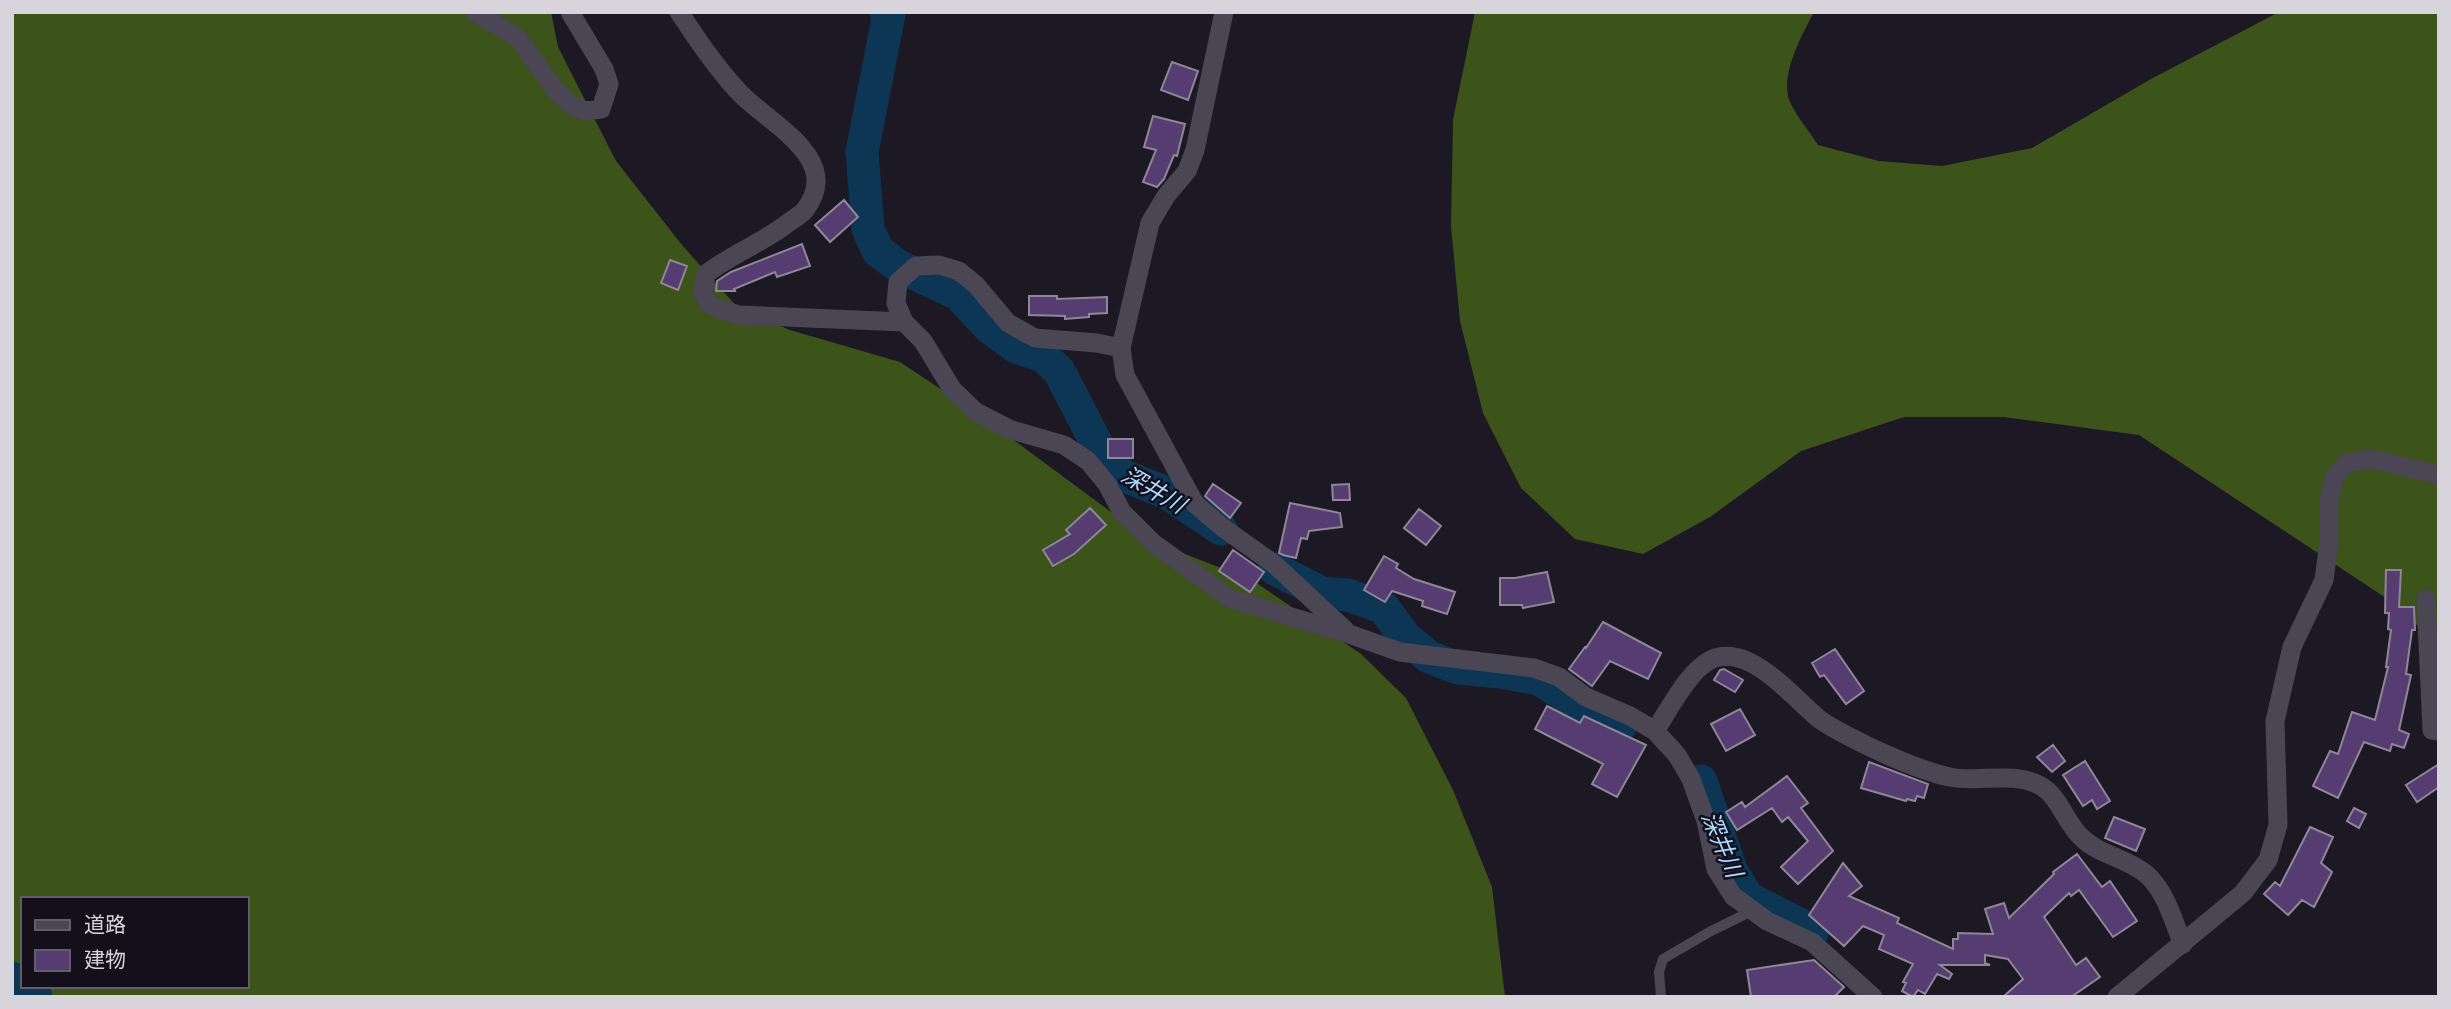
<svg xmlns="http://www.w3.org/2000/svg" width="2451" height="1009" font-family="Manrope,'Noto Sans JP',sans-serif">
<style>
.forest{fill:#3c5319;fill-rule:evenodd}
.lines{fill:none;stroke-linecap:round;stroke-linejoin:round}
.river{stroke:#0c3654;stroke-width:33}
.building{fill:#553d71;stroke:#8d8796;stroke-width:2}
.service{stroke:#4b4653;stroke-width:10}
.minor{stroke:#4b4653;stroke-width:19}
.tertiary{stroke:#4b4653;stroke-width:19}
.labels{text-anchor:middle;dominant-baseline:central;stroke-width:5;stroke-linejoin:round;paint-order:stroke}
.water-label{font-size:23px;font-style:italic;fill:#add9ff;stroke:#14101b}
</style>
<rect width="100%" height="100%" fill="#1d1924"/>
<path class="forest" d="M12,12h539l7,35 58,114 66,84 57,64 51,21 110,32 81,54 168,124 103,40 109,74 45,44 47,92 39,97 13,110h-1493zM23,899h224v87h-224z
M1475,12h339c-12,23 -35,64 -24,90 7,15 19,29 28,43l61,16 63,5 90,-18 119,-69 128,-67h160v632l-53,-46 -247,-163 -136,-18h-99l-103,34 -91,66 -67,37 -68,-15 -54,-51 -38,-75 -23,-92 -9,-95 2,-106z"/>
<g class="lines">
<path class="river" d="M886,12l3,2 -27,138 6,77 10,22 20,15 60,28 31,33 27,20 27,9 16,15 40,77 23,27 45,18 54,36
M1275,569l47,24 26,2 36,13 21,29 24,20 29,11 43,4 38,7 41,26 41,20
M1701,781l30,89 17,28 65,33
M12,978l24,19"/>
</g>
<path class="building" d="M1172,62l26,9 -10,29 -27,-10z
M1153,116l32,8 -8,32 -3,-1 -10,24 -7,8 -14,-5 13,-32 -12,-3z
M844,200l14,17 -28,25 -15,-17z
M802,244l8,22 -33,11 -2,-5 -41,17 1,2h-19l1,-10 14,-9z
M670,260l17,6 -9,24 -17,-7z
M1029,296h28v3l50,-2v16l-18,1v3l-24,2v-3l-36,-1z
M1108,439h25v19h-25z
M1213,484l28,19 -11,15 -25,-22z
M1349,484l1,16h-17l-1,-15z
M1290,503l50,10 2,14 -33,4 -2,8 -6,-1 -5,20 -13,-3 -4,-2z
M1090,508l16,17 -32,29 -21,12 -10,-16 27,-16 -4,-4z
M1419,509l22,17 -15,19 -22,-17z
M1233,550l31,22 -14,20 -31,-21z
M1384,556l14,8 -2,4 18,11 41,13 -8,22 -25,-8 1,-5 -31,-10 -7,11 -21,-12z
M2386,570h15l-2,37h15l1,23h-3l-6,44 5,1 -12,55 10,4 -5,14 -12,-4 -2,7 -26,-9 -26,56 -25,-12 17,-35 8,3 14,-42 23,8 13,-53h-2l5,-37 -3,-1 1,-16h-4z
M1547,572l7,30 -31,6 -1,-3h-22v-27h15z
M1603,622l58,31 -13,26 -38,-18 -18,25 -23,-17 16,-22 1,1z
M1835,649l29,42 -18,13 -22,-29 -4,2 -8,-14z
M1724,669l19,11 -8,12 -21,-12 6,-10z
M1547,706l33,17 4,-7 62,29 -29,52 -25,-13 11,-20 -68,-35z
M1740,709l15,26 -29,16 -15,-27z
M2053,745l12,16 -13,11 -15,-15z
M2085,761l25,40 -13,8 -5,-9 -9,6 -20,-31z
M1869,762l59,22 -4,14 -7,-2 -2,5 -8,-2 -1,2 -45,-13z
M2439,764v23l-22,15 -11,-17z
M1787,776l21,27 -7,5 32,43 -35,33 -17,-17 27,-26 -20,-24 -6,5 -10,-14 -35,22 -11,-18 16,-10 3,5z
M2354,808l12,6 -7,14 -12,-7z
M2114,817l31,12 -9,22 -31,-13z
M2310,827l23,10 -12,26 11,9 -18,35 -12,-7 -14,15 -24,-21 11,-12 5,4z
M2077,854l25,33 8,-6 27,40 -24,16 -34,-47 -8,6 -2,-3 -25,24 32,48 10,-7 14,19 -29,20h-68l20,-18 -15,-20 -23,-4v8l5,2h-50l12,9 -3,5 -12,-5 -12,20 -7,-4 -5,7 -11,-6 4,-8 -3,-1 10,-18 -34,-15 5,-14 -21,-9 -19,20 -35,-31 34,-52 19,23 -13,10 50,22 -2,5 56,26v-10h5v-6l35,1 -8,-25 19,-6 5,15 45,-44 -1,-2z
M1814,960l30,27 -10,10h-83l-4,-27z"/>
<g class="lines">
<path class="service" d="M1661,997l-2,-25 4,-13 48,-28 41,-20"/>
<path class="minor" d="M475,12l43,26 39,54 16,14 12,5 16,-2 8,-25 -5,-15 -34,-57
M679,12c18,27 36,54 58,78 28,32 108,67 68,120 -4,5 -12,9 -17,13 -26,20 -56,31 -82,51l-3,20 7,11 28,10 166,7
M1224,12l-29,138 -8,21 -21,25 -16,27 -29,125 -24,-5 -62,-5 -27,-15 -32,-38 -17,-14 -20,-6 -23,1 -18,16 -2,21 8,19 19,19 29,48 24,23 33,17 55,16 24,16 19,23 15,28 31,31 78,56 118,35 51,18 134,16 25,9 27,20 44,19 25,15 22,24 14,24 15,42 10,48 17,27 34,25 45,21 61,55
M1121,348l4,27 70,129 27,23 52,37 71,66
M2426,599l6,131 7,1
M1655,731c14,-21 37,-69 64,-74 35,-8 75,41 100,62 8,6 18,11 27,16 28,15 74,36 104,42 28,6 63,-6 89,8 20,10 26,37 43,53 19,18 45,20 64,36 20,17 27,47 37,70"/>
<path class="tertiary" d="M2117,997l126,-104 25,-33 10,-35 -3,-104 17,-74 32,-67 5,-38v-43l6,-23 12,-13 25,-4 67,16"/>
</g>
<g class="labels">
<g class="water-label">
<text transform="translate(1154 489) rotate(30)">深井川</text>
<text transform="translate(1723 844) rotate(67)">深井川</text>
</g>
</g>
<rect width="2451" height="1009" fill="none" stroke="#d7d4dc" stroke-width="28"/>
<rect x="21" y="897" width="228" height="91" fill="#14101b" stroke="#625e68" stroke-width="2"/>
<rect x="35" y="920" width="35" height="10" fill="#4b4653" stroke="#625e68" stroke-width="2"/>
<text x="84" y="932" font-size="21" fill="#d7d4dc">道路</text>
<rect x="35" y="950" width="35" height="21" fill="#553d71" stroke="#625e68" stroke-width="2"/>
<text x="84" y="967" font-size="21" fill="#d7d4dc">建物</text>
</svg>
